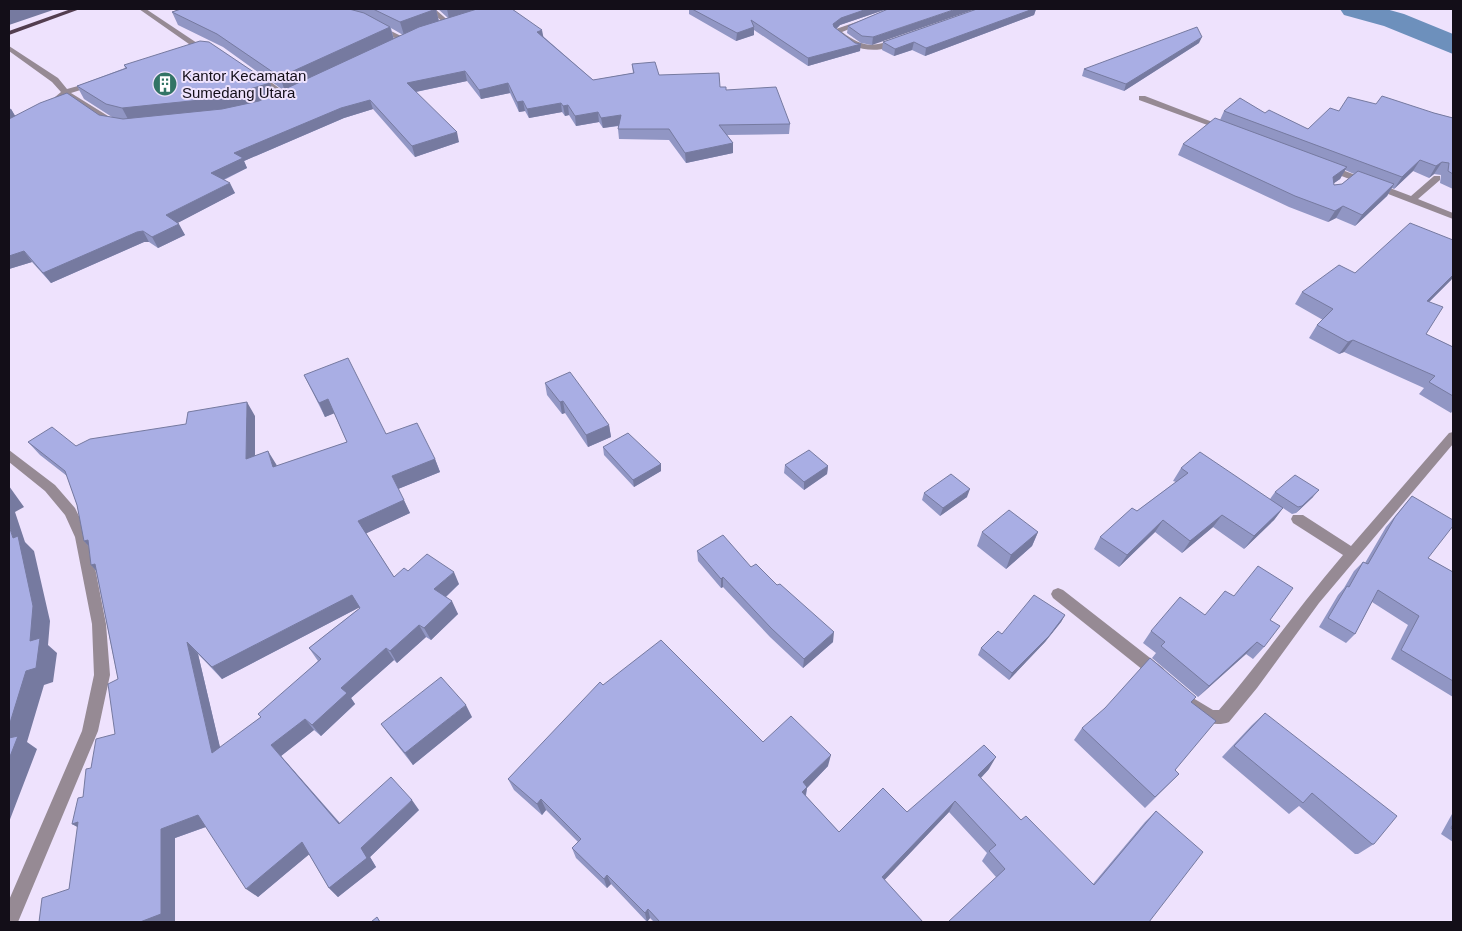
<svg xmlns="http://www.w3.org/2000/svg" width="1462" height="931" font-family="Arial,sans-serif">
<style>
.lines{fill:none;stroke-linecap:round;stroke-linejoin:round}
.river{fill:#6d90bc;fill-rule:evenodd}
.minor{fill:#968a94;fill-rule:evenodd}
.major{fill:#533e4f;fill-rule:evenodd}
.wall{fill:#9196c4;fill-rule:evenodd}
.shaded-wall{fill:#767aa0}
.building{fill:#a9aee4;stroke:#767aa0;fill-rule:evenodd}
.labels{text-anchor:middle;dominant-baseline:central;stroke-width:4;stroke-linejoin:round;paint-order:stroke}
.far-poi-label{font-size:15px;fill:#130e18;stroke:#eee2fd;text-anchor:start}
</style>
<rect width="100%" height="100%" fill="#eee2fd"/>
<g class="lines">
<path class="river" d="M1340,9h46l18,5 49,20v20l-69,-28 -40,-11z"/>
<path class="minor" d="M139,9h7l60,40 -7,2z
M428,9h7l16,14 -6,1z
M862,20l2,1v2l-22,9c23,17 30,14 56,7l4,2c-22,15 -50,10 -68,-8l2,-4z
M375,25h4l30,15 -7,2 -27,-15z
M9,46l49,32 9,11 29,-8v4l-25,8 45,28v4h-6l-45,-29 -3,3h-6l-1,-2 6,-5 -9,-10 -43,-31z
M255,75h6l25,18 8,-3 4,2c-16,13 -29,-4 -43,-13z
M1139,96h6l83,32 -7,2 -82,-30z
M1329,165l82,31 23,-20h6v4l-22,19 35,14v6l-127,-49 -1,-2z
M1453,432v12l-134,159 -62,85 -28,34c-15,6 -37,-2 -44,-17l3,-5 5,-2 20,12h6c43,-50 81,-105 124,-155l-50,-32 -2,-4 2,-4h10l48,31 98,-113z
M9,450l46,35 20,23 14,29 17,87 4,51 -12,56 -80,191h-9v-22l73,-169 12,-56 -2,-51 -17,-87 -10,-22 -20,-24 -36,-29z
M1058,588l5,2 100,78 3,5 -3,5 -5,2 -5,-2 -100,-80 -2,-4 2,-4z"/>
<path class="major" d="M71,9h9l-71,26v-4z"/>
</g>
<path class="wall" d="M174,9h262l3,12 9,-3 -10,-9h74l32,28 49,43 40,-7 -1,-9 27,11 61,12 70,37 -1,10 -62,1 6,8v10l-47,10 -17,-23 -50,-1 -1,-10 1,-3 -16,2 -4,-6 -23,4 -7,-11 -4,1 -3,-4 -33,6 -4,-7 -6,1 -9,-19 -29,6 -14,-18 -51,11 43,50 -44,15 -42,-48 -29,9 -100,43 3,7 -23,12 11,13 -58,30 8,12 -27,13 -9,-6h-5l-93,41 -19,-21 -23,7v-161l2,1 4,7 84,-1 13,2 -28,-18 -7,-13 48,-18 -1,-3 146,18 4,11 9,-4 -60,-43 -45,-22 -6,-13 5,-2zM391,28l12,7 -9,4z
M689,9h198l-47,16 -4,4 24,22 -52,15 -54,-36v5l-18,6 -47,-27z
M888,9l-16,36 -11,-2 -14,-10 1,-7z
M977,9h59l-2,6 -109,41 -13,-6 -18,6 -12,-6 1,-8z
M1199,43l-75,48 -42,-15 2,-7z
M1376,104l58,9 19,5v71l-13,-6 1,-8 -7,-1 -5,4 -16,-7 -19,18 -2,-1 -5,8 -32,30 -19,-8 -8,4 -39,-15 -111,-52 5,-11 37,-24 4,-9 41,2 43,16 31,-18zM1345,170l9,4 -12,10 -8,1v-2l6,-4z
M1355,273l96,7 -22,22 -3,32 27,13v63l-2,3 -32,-19 5,-6 -80,-36 -5,2 -30,-16 8,-13 6,-5 -28,-16 7,-12z
M304,375l82,59 49,25 5,13 -42,17 12,24 -44,20 28,44 14,-6 51,13 -13,13 12,17 -27,26 -5,-3 -29,26 -3,-3 -43,38 4,6 -34,32 -7,-6 -33,26 59,67 79,-13 -49,47 6,10 -38,30 -9,-9 -20,-34 -51,43 -52,-70 -31,11v84l-106,-33 9,-62 -6,-3 11,-27 8,-29 24,-34 3,-55 -22,-108 -5,-6 -2,-18 -5,-6 -7,-36 -10,-29 -27,-21 -12,-13 48,4 179,-30v39l21,9 1,2 70,-24 -13,-29 -9,4zM360,607v1l-51,40 9,13 -57,56 -41,31 -22,-94 24,25z
M545,383l64,42 2,12 -23,10 -23,-34 -3,1 -15,-19z
M603,447l58,17v7l-27,16 -30,-32z
M785,465l43,1 -1,8 -23,16 -20,-17z
M1181,468l89,31 5,-7 38,5 -17,16 -4,1 -9,-6 -9,12 -30,29 -31,-22 -31,26 -27,-21 -36,35 -25,-18 6,-12 37,-26 39,-29 -3,-1z
M924,493l43,4 -27,19 -18,-16z
M1412,496l16,62 25,14v125l-62,-38 17,-34 -36,-23 -17,32 -9,9 -27,-16 19,-32 6,-7 10,-17 9,-9 2,1 21,-36z
M982,532h56l-6,14 -26,23 -29,-23z
M697,551l54,16 82,75 -30,26 -33,-31 -47,-50 -2,1 -23,-27z
M1065,615l-4,7 -16,20 -36,38 -31,-25 3,-7 21,-14z
M1205,615l65,5 -6,27 -11,12 -7,-5 -48,43 -46,-39 4,-5 -13,-10 8,-12z
M603,685l225,81 -21,22 -1,8 33,36 68,-20 82,-43 -8,9 40,42 72,64 52,-62 11,-11 -7,111 -153,-45 -14,-16 5,-8 -38,-41 -65,68 39,42h-269l-4,-4 -3,4 -36,-38 -4,4 -31,-30 -4,-10 6,-6 -32,-32 -4,5 -28,-25 -6,-11z
M1192,702l-17,68 4,4 -34,34 -71,-68 8,-12z
M1265,713l109,131 -16,10h-3l-56,-48 -10,8 -67,-57 30,-32z
M472,717l-59,48 -23,-29 -9,-12z
M1453,813v29l-12,-8 11,-20z"/>
<path class="shaded-wall" d="M9,9h47l-47,16z
M436,9l3,13 -35,13 -4,-13z
M447,9h45l-43,10z
M867,9h20l-47,16 -7,7v-8l8,-6z
M956,9h20l-104,36 1,-8z
M1033,9h3l-2,6 -109,41 1,-8z
M390,27l4,13 -109,51 -5,-14z
M754,27v8l-18,6 1,-8z
M542,30l2,10 -7,-8z
M1202,37l-3,6 -75,48 2,-7z
M914,42l-2,8 -18,6 1,-7z
M861,44l-1,7 -52,15v-8z
M465,71l2,10 -57,12 -3,-10z
M270,83l5,13 -49,15 -97,10 -7,-13z
M508,83l2,10 -29,6 -2,-9z
M370,100l3,9 -29,9 -100,43 3,7 -31,15 -5,-10 23,-20 107,-45z
M523,101l2,10 -6,1 -2,-10z
M561,103l1,9 -33,6 -2,-9z
M568,105l1,10 -4,1 -2,-10z
M11,109l6,10 -8,5v-14z
M598,112l1,10 -23,4 -1,-10z
M621,115l1,10 -19,3 -2,-10z
M457,132l2,10 -44,15 -3,-11z
M733,143v10l-47,10 -1,-10z
M1420,160l-7,11 -19,18 8,-12z
M1442,162l-8,12 -5,4 7,-12z
M1347,167l-7,12 -13,9 6,-11z
M230,183l5,10 -63,33 -6,-11z
M1394,184l-7,12 -32,30 7,-11z
M1343,206l-7,12 -8,4 7,-11z
M179,224l6,11 -27,13 -6,-11z
M143,231l6,11h-5l-93,41 -8,-10 94,-41z
M24,251l8,11 -23,7v-13z
M1453,275v3l-35,35 9,-12z
M1353,340l-9,12 -5,2 9,-12z
M328,399l7,14 -10,4 -6,-14z
M563,401l2,12 -3,1 -2,-12z
M247,402l8,14v56l-9,-13z
M609,425l2,12 -23,10 -2,-12z
M268,451l8,13 5,16 -8,-13z
M435,459l5,13 -42,17 -6,-13z
M661,464v7l-27,16 -1,-7z
M828,466l-1,8 -23,16v-8z
M9,486l15,21 -9,5 10,30 9,9 16,70 -2,24 9,8 -4,29 -9,3 -17,57 10,7 -28,73v-96l21,-85 -17,-103 -4,-12z
M970,489l-3,8 -27,19 3,-8z
M1319,490l-6,7 -17,16 6,-7z
M404,500l6,13 -45,21 -7,-13z
M1283,508l-9,12 -30,29 10,-13z
M1222,515l-9,12 -31,26 8,-12z
M1163,520l-8,12 -36,35 8,-12z
M1038,532l-6,14 -26,23 5,-14z
M88,540l8,14 -12,-13z
M95,564l8,14 -12,-13z
M454,572l5,12 -19,18 -6,-13z
M723,577v10l-2,1v-9z
M352,595l8,12 -138,72 -10,-12z
M452,601l6,13 -27,26 -7,-12z
M1065,615l-4,7 -16,20 -36,38 3,-7z
M419,625l7,12 -29,26 -7,-12z
M834,632l-1,10 -30,26 1,-9z
M187,642l11,12 26,110 -12,-11z
M1257,642l-11,12 -48,43 11,-11z
M386,648l8,12 -43,38 4,6 -34,32 -9,-11 29,-37z
M466,705l6,12 -59,48 -8,-12z
M305,719l9,11 -33,26 67,77 -9,-9 -68,-79z
M831,755l-3,11 -21,22 -2,10 -5,5 3,-21z
M996,757l-7,12 -17,18 6,-12z
M541,799l5,11 -4,5 -5,-11z
M412,800l7,10 -49,47 6,10 -38,30 -9,-9 32,-40z
M955,801l-6,11 -71,75 4,-10z
M198,815l13,10 -36,13v84h-35l21,-93z
M78,822l10,11 -16,-9z
M302,842l10,10 -54,45 -12,-8z
M607,875l4,9 -4,4 -3,-9z
M648,909l2,9 -3,4 -2,-9z"/>
<path class="building" d="M181,9h168l15,4 26,14 -110,50 -63,-43 -45,-22z
M373,9h63l-36,13z
M477,9h35l30,21 -5,2 56,48 41,-7 -2,-9 23,-2 4,13 60,-2 1,14h6v3l50,-3 14,37 -71,1 14,18 -48,10 -16,-24h-51l3,-14 -20,3 -3,-6 -23,4 -7,-11 -5,1 -2,-3 -34,6 -4,-8 -6,1 -9,-19 -29,7 -14,-19 -58,12 50,49 -45,14 -42,-46 -29,8 -107,45 9,5 -32,15 19,10 -64,32 13,9 -27,13 -9,-6 -6,1 -94,41 -19,-22 -15,5v-137l31,-16 27,-10 32,22 24,4 99,-10 37,-8 160,-74z
M692,9h175l-26,9 -8,6 1,3 21,16 6,1 -53,14 -57,-38 3,7 -17,6z
M888,9h68l-83,28 -11,-1 -14,-10z
M977,9h56l-107,39 -12,-6 -19,7 -12,-7z
M1197,27l5,10 -76,47 -42,-15z
M200,41l9,1 61,41 -50,15 -98,10 -16,-4 -29,-18 50,-18 -3,-3z
M1382,96l52,17 19,5v56l-5,-3 1,-8 -7,-1 -6,4 -16,-6 -18,17 -178,-66 16,-13 25,15 4,-3 39,19 22,-21 9,3 9,-14 28,7z
M1215,118l132,49 -14,10 1,8 8,-1 16,-13 36,13 -32,31 -19,-9 -8,5 -40,-15 -112,-52z
M1410,223l43,17v35l-26,26 16,6 -17,27 27,13v49l-24,-14 6,-6 -82,-36 -5,2 -31,-17 16,-16 -31,-17 37,-27 16,8z
M348,358l38,76 31,-11 18,36 -43,17 12,24 -46,21 36,56 10,-9 4,3 19,-17 27,18 -20,17 18,12 -28,27 -5,-3 -29,26 -4,-3 -45,40 6,5 -35,32 -7,-6 -34,26 68,79 52,-47 21,23 -51,48 6,10 -38,30 -27,-46 -56,47 -48,-74 -37,14v85l-21,8h-101l3,-24 27,-9 9,-67 -6,2 6,-26 5,-1 3,-28 5,-1 5,-29 19,-5 -7,-50 10,-5 -23,-115 -4,1 -3,-25 -4,1 -7,-36 -12,-34 -37,-29 24,-15 24,19 14,-7 96,-15 2,-12 59,-10 -1,57 22,-8 5,16 74,-25 -19,-43 -9,4 -15,-28zM352,595l8,13 -51,40 12,11 -63,55 3,3 -49,36 -25,-111 25,25z
M570,372l39,53 -23,10 -23,-34 -3,1 -15,-19z
M628,433l33,31 -28,16 -30,-33z
M809,450l19,16 -24,16 -19,-17z
M1200,452l83,56 -29,28 -32,-21 -32,26 -27,-21 -36,35 -27,-18 32,-29 5,3 51,-38 -7,-5z
M951,474l19,15 -27,19 -19,-15z
M1295,475l24,15 -17,16 -4,1 -23,-15z
M1412,496l41,24v6l-25,32 25,14v109l-52,-31 18,-34 -41,-26 -23,44 -27,-16 19,-32 2,1 14,-25 5,2 27,-47z
M1009,510l29,22 -27,23 -29,-23z
M9,526l4,12 5,-2 15,70 -3,35 10,-3 -4,30 -10,3 -17,55z
M723,535l28,32 5,-3 21,21 3,-1 54,48 -30,27 -33,-31 -48,-51 -2,2 -24,-28z
M1258,566l35,22 -23,32 10,6 -16,21 -7,-5 -48,44 -48,-40 4,-4 -14,-11 29,-34 25,18 20,-24 9,5z
M1034,595l31,20 -16,21 -37,37 -31,-25 17,-17 4,3z
M661,640l102,102 28,-26 40,39 -28,27 4,5 -5,5 37,40 44,-44 24,24 77,-67 12,12 -18,18 43,45 5,-4 68,69 62,-74 47,41 -54,70h-201l57,-53 -16,-18 7,-6 -41,-44 -73,76 41,45h-263l-12,-13 -3,4 -38,-38 -3,4 -32,-31 9,-9 -40,-40 -4,5 -29,-25 92,-97 3,3z
M1150,658l46,39 -5,5 25,19 -41,49 4,4 -24,23 -73,-69 23,-20z
M441,677l25,28 -61,48 -24,-29z
M1265,713l132,103 -23,28h-2l-60,-51 -9,10 -69,-57z
M18,736l-9,23v-21z
M1453,824v6l-2,-2z
M377,917l3,5h-9z"/>
<defs>
<symbol id="building-disc" viewBox="-11 -11 22 22"><circle r="9.5" fill="#327465" stroke="#eee2fd"/><path d="M-4-6H4V6H1V3H-1V6H-4ZM-2.5-4.3h1.7v1.8h-1.7ZM.8-4.3h1.7v1.8H.8ZM-2.5-1h1.7V.8h-1.7ZM.8-1h1.7V.8H.8Z" fill="#fff"/></symbol>
</defs>
<g fill-rule="evenodd">
<use href="#building-disc" x="151" y="70" width="28" height="28"/>
</g>
<g class="labels">
<g class="far-poi-label">
<text x="182" y="75">Kantor Kecamatan<tspan x="182" dy="17">Sumedang Utara</tspan></text>
</g>
</g>
<rect width="1462" height="931" fill="none" stroke="#130e18" stroke-width="20"/>
</svg>
